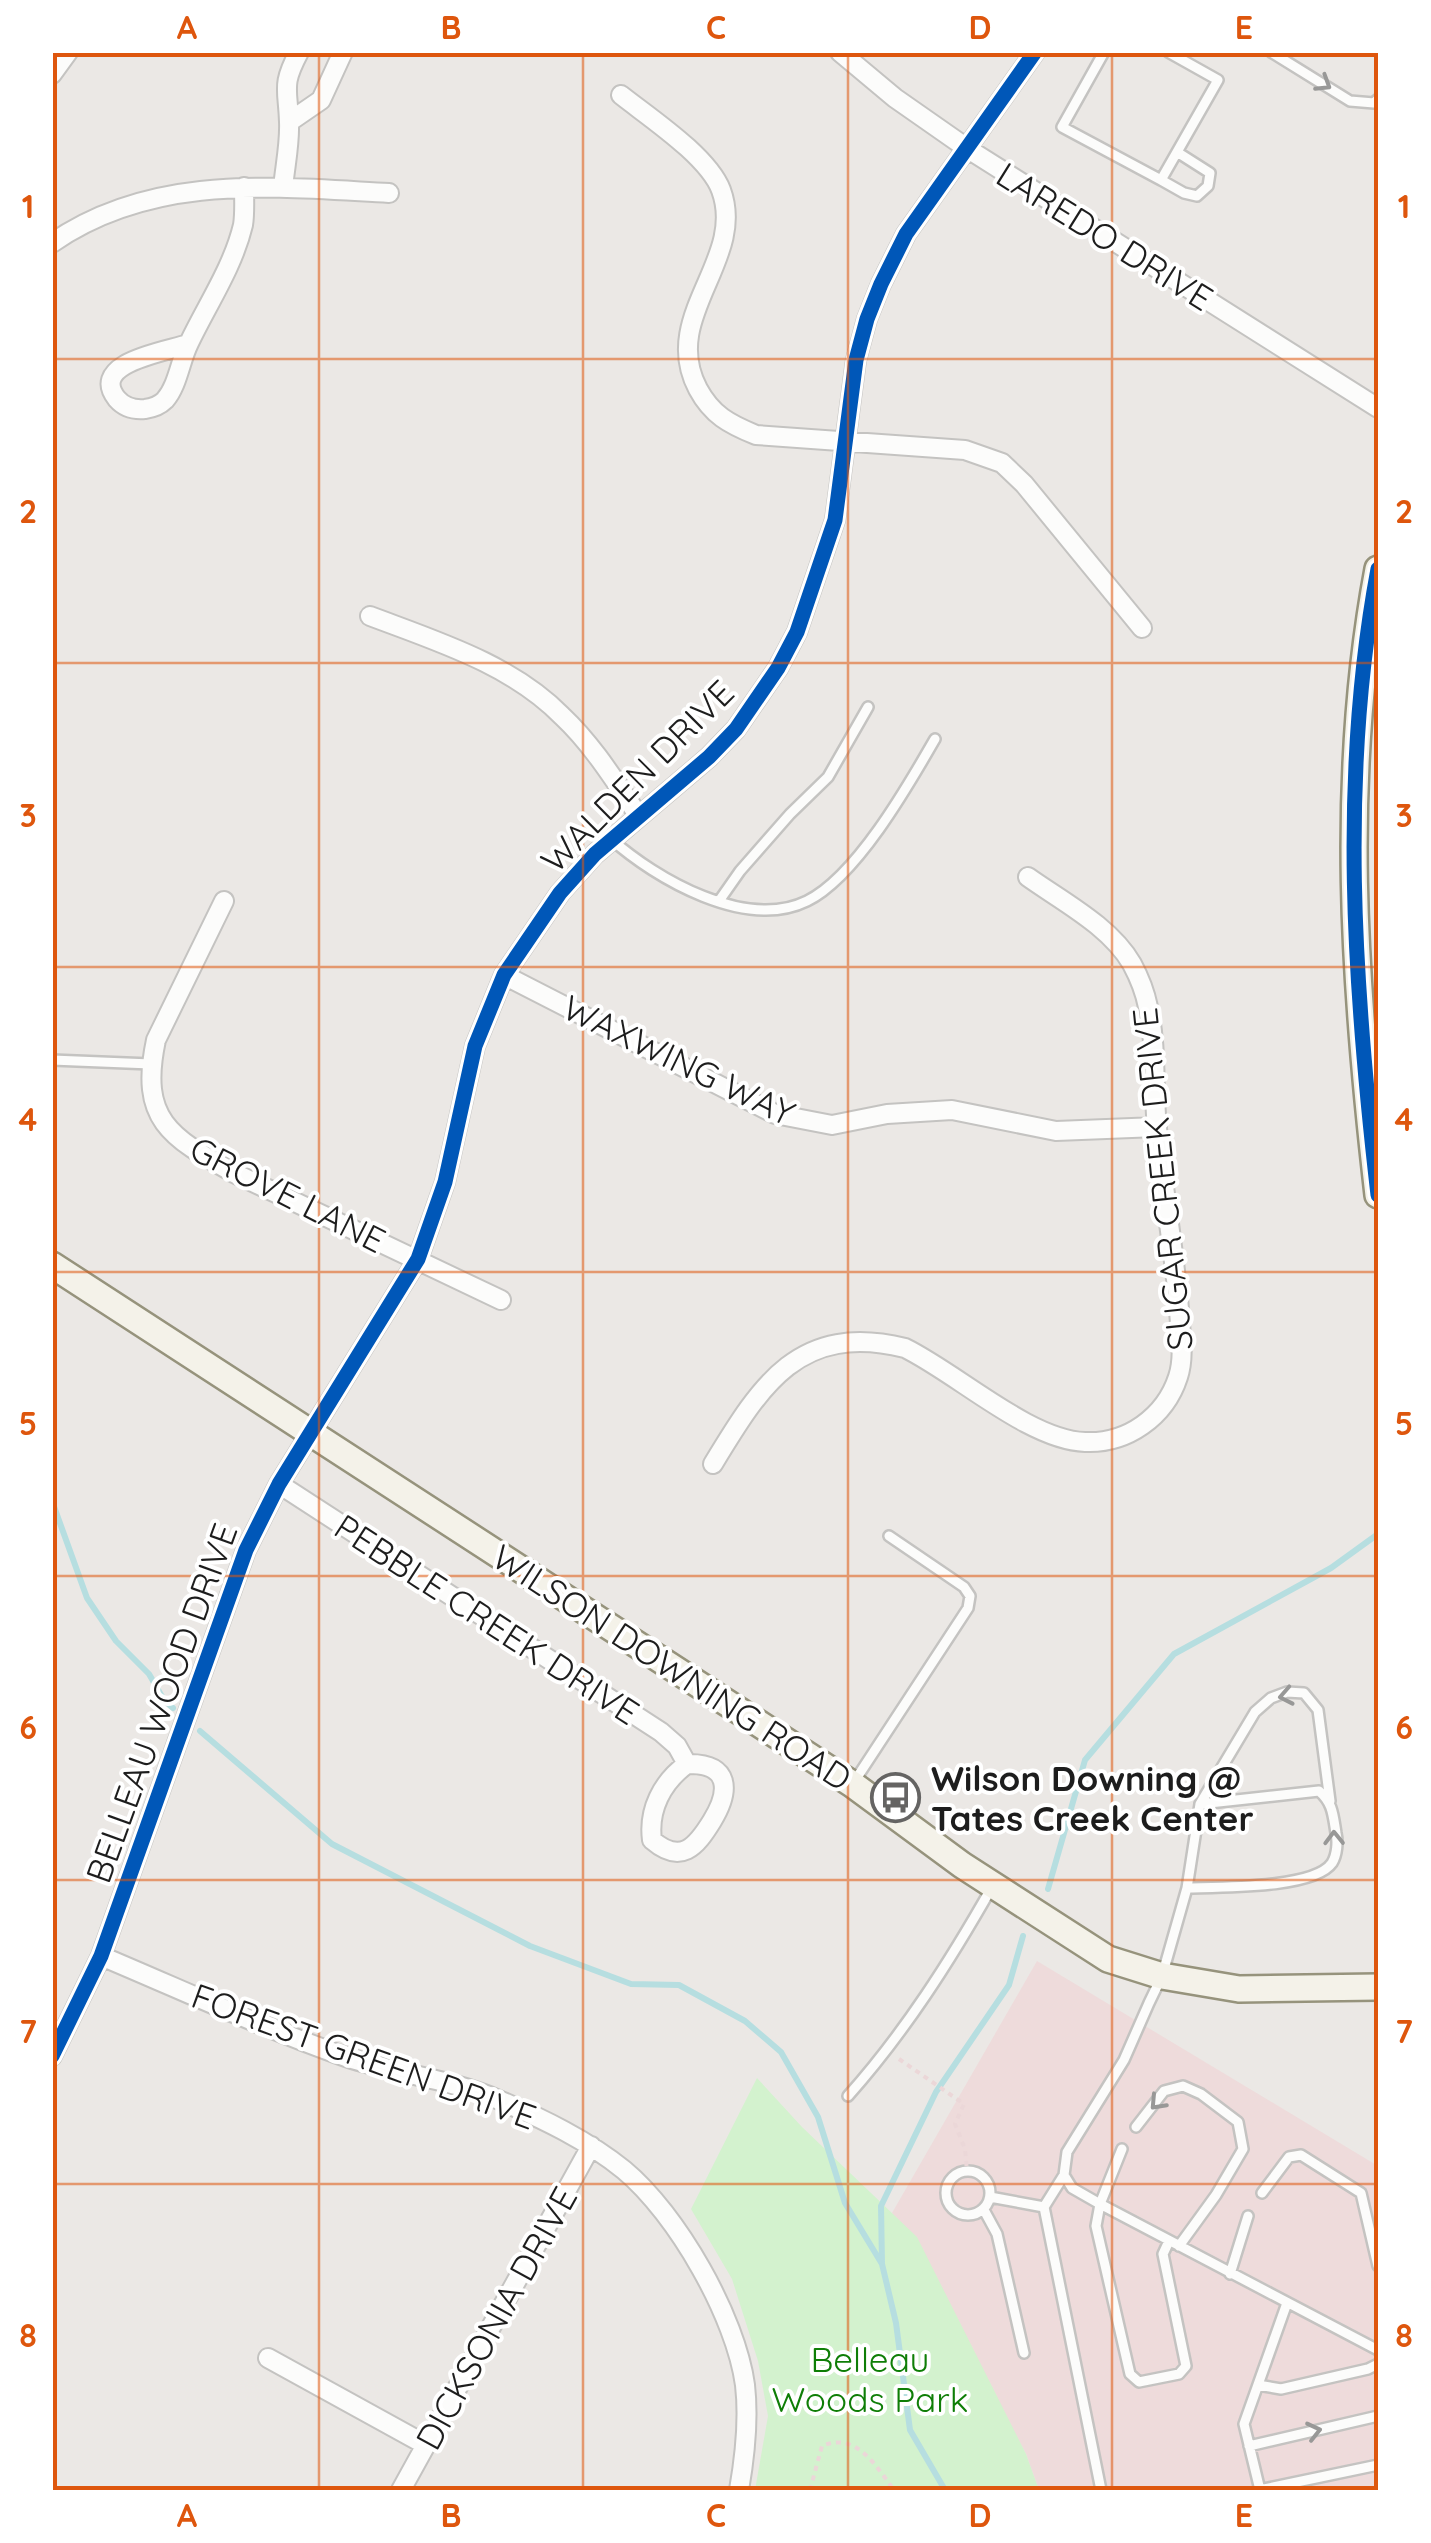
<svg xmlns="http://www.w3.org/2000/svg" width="1431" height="2543" font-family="Quicksand,sans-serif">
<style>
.commercial{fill:#eedbdb}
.park{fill:#d3f2ce}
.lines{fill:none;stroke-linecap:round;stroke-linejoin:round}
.stream{stroke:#b6dee0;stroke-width:6}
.lane-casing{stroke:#c4c3c1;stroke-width:14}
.street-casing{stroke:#c4c3c1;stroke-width:22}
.secondary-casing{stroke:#96937c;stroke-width:30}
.path{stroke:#ebd7d8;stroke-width:4;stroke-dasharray:5 5;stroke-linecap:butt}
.lane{stroke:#fcfcfb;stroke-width:9}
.street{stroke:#fcfcfb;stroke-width:18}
.secondary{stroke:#f4f2e9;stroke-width:25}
.cycleway-casing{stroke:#fff;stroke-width:21}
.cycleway{stroke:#0057b8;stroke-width:15}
.oneway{stroke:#989897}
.grid{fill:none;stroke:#de560d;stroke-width:2.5;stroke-opacity:0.55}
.labels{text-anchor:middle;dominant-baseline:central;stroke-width:8;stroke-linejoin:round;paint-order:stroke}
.street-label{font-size:35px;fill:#1d1d1d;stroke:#fff}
.poi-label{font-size:35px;font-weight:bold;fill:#1d1d1d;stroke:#fff;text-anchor:start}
.park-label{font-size:35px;fill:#0f7e07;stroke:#fff}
.neatline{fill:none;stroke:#de560d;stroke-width:4}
.grid-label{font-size:32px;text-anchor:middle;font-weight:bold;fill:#de560d}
</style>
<rect width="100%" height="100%" fill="#ebe8e5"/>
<path class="commercial" d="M1037,1961l341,205v324h-339l-13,-36 -134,-241z"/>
<path class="park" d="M757,2078l45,49 115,110 109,217 13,36h-284l13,-74 -10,-55 -26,-82 -41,-70z"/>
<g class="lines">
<path class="stream" d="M52,1501l35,97 29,43 33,33 15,26 9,8
M200,1731l132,113 198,102 101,38 48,1 66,36 36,31 37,65 27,86 37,61
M1048,1889l37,-129 89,-106 157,-86 47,-34
M945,2490l-35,-60 -14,-107 -14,-59 -1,-58 55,-114 73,-107 14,-49"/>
<defs>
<path id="lane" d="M1104,52l-42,75 99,53 57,-100 -50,-28
M1271,52l79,49 24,2 4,-4
M1161,180l23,13 13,3 11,-10 2,-13 -33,-21
M611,839c45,40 135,92 196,62 49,-24 101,-115 128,-162
M719,901l21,-30 50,-57 38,-37 40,-70
M52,1060l99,4
M854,1782l114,-174 2,-12 -6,-9 -75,-51
M1200,1804l119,-13c14,12 14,24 17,42 2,9 1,22 -4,30 -18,26 -114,24 -145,25l-25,88 -13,27 -25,57 -57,92 -3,23 8,13 28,16 278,146
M1187,1888l13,-84 55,-92 16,-14 16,-6 17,1 14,17 12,91
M848,2096c57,-64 102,-135 144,-209
M1136,2127l28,-36 19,-5 18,8 37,28 5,27 -27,46 -37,51
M1122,2149l-22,55 -4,22 34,148 9,8 40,-8 7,-8 -23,-112 6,-13
M946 2193a22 22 0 1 1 44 0a22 22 0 1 1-44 0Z
M1064,2175l-20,32 57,283
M1262,2193l27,-36 12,-2 60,38 17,73
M990,2197l54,10
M984,2210l13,24 27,119
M1230,2274l18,-58
M1258,2385l23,4 87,-20 10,-5
M1249,2446l129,-30
M1259,2490l119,-25
M1260,2490l-16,-66 43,-121"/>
<path id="street" d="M840,52l55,46 73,51 410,259
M52,74l16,-22
M621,95c29,23 87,61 100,95 26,70 -62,126 -23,199 14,26 31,35 58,46l209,15 37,13 22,21 118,144
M289,122l32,-22 22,-48
M283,188c2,-22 7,-44 6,-66 -1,-34 -8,-36 10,-70
M52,243c101,-70 222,-56 337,-50
M188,344c-18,7 -101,18 -71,55 7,8 17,11 28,10 8,-1 14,-3 20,-9 13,-15 15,-39 24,-57 18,-38 44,-76 54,-118 2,-12 1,-26 1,-38
M370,616c66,25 141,48 192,100 30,28 53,65 76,99
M224,901l-68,139c-17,80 14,97 78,133l267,127
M504,975l271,139 57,11 55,-11 65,-4 104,21 101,-4
M713,1464c48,-79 86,-142 192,-116 53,26 124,92 180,94 42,2 80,-25 93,-65 7,-21 2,-46 1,-68 -5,-60 -16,-120 -22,-181 -4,-40 0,-81 -9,-121 -3,-15 -9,-30 -16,-43 -22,-38 -69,-62 -104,-87
M279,1484l382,248 16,14 10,18
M687,1764c43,-1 44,26 25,57 -16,26 -31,44 -60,19 -4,-30 10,-58 35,-76z
M101,1956c81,34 162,72 245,101 51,17 104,22 153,43 44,19 88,40 125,70 53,44 112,147 121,215 4,35 0,71 -6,105
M52,2056l49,-100 145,-406 33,-66 139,-225 27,-77 30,-136 29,-71 56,-82 35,-39 114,-97 27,-28 42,-61 19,-36 38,-112 21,-160 11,-41 14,-35 25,-50 129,-182
M268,2358l158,87
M401,2490l190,-344"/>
<path id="secondary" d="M1378,569c-39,208 -24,418 0,626
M52,1265l800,519 110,81 146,94 54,17 77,13 139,-2"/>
</defs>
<use href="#lane" class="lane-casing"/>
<use href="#street" class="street-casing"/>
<use href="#secondary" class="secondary-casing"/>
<path class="path" d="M899,2059l65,45 -9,20 10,25 2,22
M810,2490l12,-44c34,-15 54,20 72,44"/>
<use href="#lane" class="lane"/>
<use href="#street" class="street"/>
<use href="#secondary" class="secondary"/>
<defs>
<path id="cycleway" d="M1378,569c-39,208 -24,418 0,626
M52,2056l49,-100 145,-406 33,-66 139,-225 27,-77 30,-136 29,-71 56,-82 35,-39 114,-97 27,-28 42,-61 19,-36 38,-112 21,-160 11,-41 14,-35 25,-50 129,-182"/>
</defs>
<use href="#cycleway" class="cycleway-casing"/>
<use href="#cycleway" class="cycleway"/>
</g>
<defs><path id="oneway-chevron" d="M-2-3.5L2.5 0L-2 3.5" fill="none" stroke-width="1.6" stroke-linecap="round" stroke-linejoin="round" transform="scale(2.5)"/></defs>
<g class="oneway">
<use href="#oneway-chevron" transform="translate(1324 84) rotate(32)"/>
<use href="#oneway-chevron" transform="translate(1286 1696) rotate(169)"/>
<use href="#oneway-chevron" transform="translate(1334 1838) rotate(-91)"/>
<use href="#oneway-chevron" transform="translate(1157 2103) rotate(133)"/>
<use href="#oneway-chevron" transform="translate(1314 2431) rotate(-13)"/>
</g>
<path class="grid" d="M319,52v2438M583,52v2438M848,52v2438M1112,52v2438M52,359h1326M52,663h1326M52,967h1326M52,1272h1326M52,1576h1326M52,1880h1326M52,2184h1326"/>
<defs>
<symbol id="bus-ring" viewBox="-11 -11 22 22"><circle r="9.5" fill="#fff" stroke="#656463" stroke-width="1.5"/><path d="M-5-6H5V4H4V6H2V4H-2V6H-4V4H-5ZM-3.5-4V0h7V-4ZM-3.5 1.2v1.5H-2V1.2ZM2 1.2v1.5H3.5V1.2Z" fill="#656463"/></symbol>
</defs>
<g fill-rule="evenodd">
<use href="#bus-ring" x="868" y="1770" width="55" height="55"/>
</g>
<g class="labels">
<g class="street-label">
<text transform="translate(1105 236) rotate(32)">LAREDO DRIVE</text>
<text transform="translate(637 776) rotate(-45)">WALDEN DRIVE</text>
<text transform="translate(679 1060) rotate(26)">WAXWING WAY</text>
<text transform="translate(1162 1179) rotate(-96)">SUGAR CREEK DRIVE</text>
<text transform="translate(288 1194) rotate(27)">GROVE LANE</text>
<text transform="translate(487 1619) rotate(33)">PEBBLE CREEK DRIVE</text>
<text transform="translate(672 1667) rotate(33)">WILSON DOWNING ROAD</text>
<text transform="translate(161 1703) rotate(-70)">BELLEAU WOOD DRIVE</text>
<text transform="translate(364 2056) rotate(20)">FOREST GREEN DRIVE</text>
<text transform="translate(496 2318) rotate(-61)">DICKSONIA DRIVE</text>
</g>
<g class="poi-label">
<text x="931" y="1778">Wilson Downing @<tspan x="931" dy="40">Tates Creek Center</tspan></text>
</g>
<g class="park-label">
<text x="870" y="2359">Belleau<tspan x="870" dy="40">Woods Park</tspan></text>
</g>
</g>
<rect width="1431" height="2543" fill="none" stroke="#ffffff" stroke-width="110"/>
<rect x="55" y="55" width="1321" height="2433" class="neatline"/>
<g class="grid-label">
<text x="187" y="39">A</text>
<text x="451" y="39">B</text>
<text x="716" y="39">C</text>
<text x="980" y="39">D</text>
<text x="1244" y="39">E</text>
<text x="28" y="218">1</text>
<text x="1404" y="218">1</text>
<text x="28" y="523">2</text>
<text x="1404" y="523">2</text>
<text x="28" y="827">3</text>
<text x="1404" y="827">3</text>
<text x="28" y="1131">4</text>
<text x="1404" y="1131">4</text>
<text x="28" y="1435">5</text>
<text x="1404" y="1435">5</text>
<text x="28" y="1739">6</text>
<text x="1404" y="1739">6</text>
<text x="28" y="2043">7</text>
<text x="1404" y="2043">7</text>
<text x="28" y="2347">8</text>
<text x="1404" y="2347">8</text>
<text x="187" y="2527">A</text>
<text x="451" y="2527">B</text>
<text x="716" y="2527">C</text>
<text x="980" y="2527">D</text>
<text x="1244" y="2527">E</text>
</g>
</svg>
